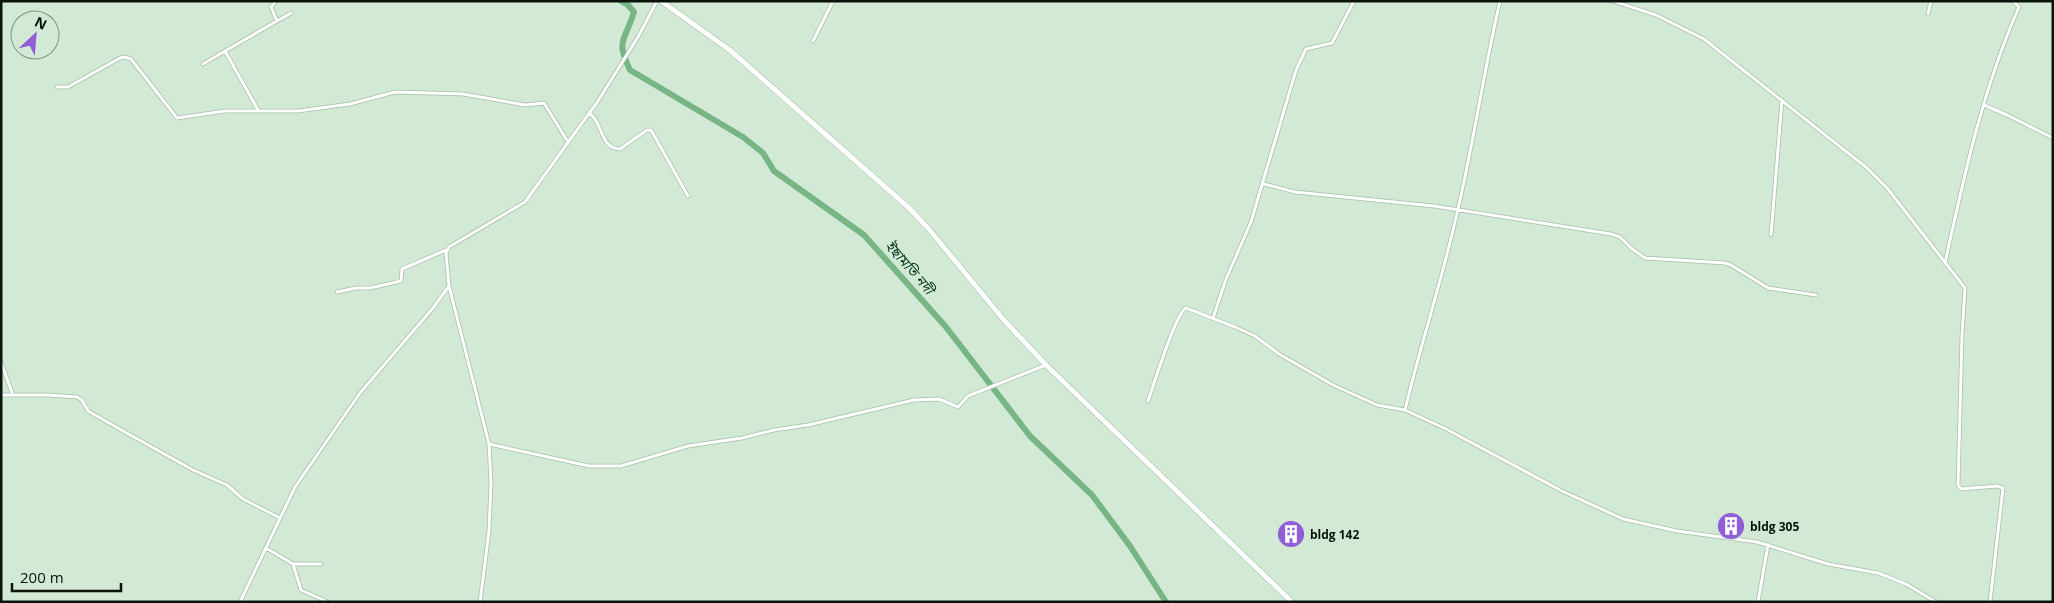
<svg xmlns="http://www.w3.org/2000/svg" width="2054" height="603" font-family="'Open Sans','Noto Sans Bengali',sans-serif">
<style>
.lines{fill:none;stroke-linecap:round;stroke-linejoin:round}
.river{stroke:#77b585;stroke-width:6}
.minor-casing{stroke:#a6beaa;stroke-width:4.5}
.primary-casing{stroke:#a6beaa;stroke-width:6}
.minor{stroke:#fff;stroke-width:3}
.primary{stroke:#fff;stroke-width:5}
.labels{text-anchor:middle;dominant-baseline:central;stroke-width:4;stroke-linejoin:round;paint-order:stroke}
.poi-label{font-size:12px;font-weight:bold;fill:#0a130c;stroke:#d1e9d5;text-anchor:start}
.water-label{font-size:14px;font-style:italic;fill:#053617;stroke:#d1e9d5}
</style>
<rect width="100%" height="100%" fill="#d1e9d5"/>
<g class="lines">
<path class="river" d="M621,1l7,4 6,7c-9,30 -19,27 -4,58l113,67 20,16 11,18 90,64 82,92 84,109 62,59 38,51 36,56"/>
<defs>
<path id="minor" d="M276,1l-5,6 6,14
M1613,1l43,14 48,24 163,129 20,20 78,100 -3,47 -4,150 3,4 36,-3 6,2 -13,114
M1928,14l3,-13
M813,41l20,-40
M203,64l22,-13
M57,87h11l52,-29 5,-1 6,2 46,59 48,-7h73l52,-7 45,-12 68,2 62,11 19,-2 24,39
M1984,105l23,10 46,23
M258,110l-33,-59 66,-38
M589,113c15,10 10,35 31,36l27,-19h4l37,66
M1264,184l31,8 139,14 177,28 9,3 11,11 14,10 80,5 6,2 37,23 48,7
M1771,235l11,-135
M1945,263c19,-87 38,-175 74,-256l-6,-6
M449,286l40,158 2,39 -2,48 -9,71
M337,292l19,-4h14l31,-7 1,-12 44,-19
M1213,318l13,-39 25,-57 45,-152 10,-21 26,-6 22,-42
M1,362l12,33h35l29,2 5,3 6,11 28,16 77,43 34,15 16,14 37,19
M1,395h12
M1148,401c5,-14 28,-89 38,-93l49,19 20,9 24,18 54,31 44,20 28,5 41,19 116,62 61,28 54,12 80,11 71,22 50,9 28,11 30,18
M1405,410c16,-67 38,-133 53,-201 16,-69 26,-139 42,-208
M489,444l100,22h32l67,-20 54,-8 32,-8 34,-5 106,-25 25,-1 19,8 10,-11 78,-31
M266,548l27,16 8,26 27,12
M294,564h27
M240,602l55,-115 65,-94 73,-85 16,-22 -3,-33 3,-6 76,-45 73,-101 40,-64 19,-36
M1758,602l10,-57"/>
<path id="primary" d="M661,1l70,50 177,156 20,21 75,91 43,46 246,237"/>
</defs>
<use href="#minor" class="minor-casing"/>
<use href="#primary" class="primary-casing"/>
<use href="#minor" class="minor"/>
<use href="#primary" class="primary"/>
</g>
<defs>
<symbol id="building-disc" viewBox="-11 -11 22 22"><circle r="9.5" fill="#905ed7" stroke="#d1e9d5"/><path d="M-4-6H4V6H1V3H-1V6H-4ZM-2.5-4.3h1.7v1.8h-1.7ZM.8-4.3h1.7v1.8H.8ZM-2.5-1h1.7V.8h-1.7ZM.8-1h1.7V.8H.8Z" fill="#fff"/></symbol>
</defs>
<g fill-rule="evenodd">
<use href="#building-disc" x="1715" y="510" width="32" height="32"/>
<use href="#building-disc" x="1275" y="518" width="32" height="32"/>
</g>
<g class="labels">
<g class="poi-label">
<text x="1750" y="526">bldg 305</text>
<text x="1310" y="534">bldg 142</text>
</g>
<g class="water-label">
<text transform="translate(910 267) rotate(49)">ইছামতি নদী</text>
</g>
</g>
<rect width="2054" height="603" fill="none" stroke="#0a130c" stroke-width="5"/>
<g transform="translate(35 35) rotate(26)"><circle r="24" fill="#d1e9d5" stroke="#819385"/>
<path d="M0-4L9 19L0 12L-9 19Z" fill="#905ed7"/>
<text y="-8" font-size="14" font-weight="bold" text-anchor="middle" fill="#0a130c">N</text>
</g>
<path d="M12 583v8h109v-8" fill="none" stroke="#0a130c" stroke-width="2.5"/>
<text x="20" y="583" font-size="15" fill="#0a130c" stroke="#d1e9d5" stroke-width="4" paint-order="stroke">200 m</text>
</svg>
